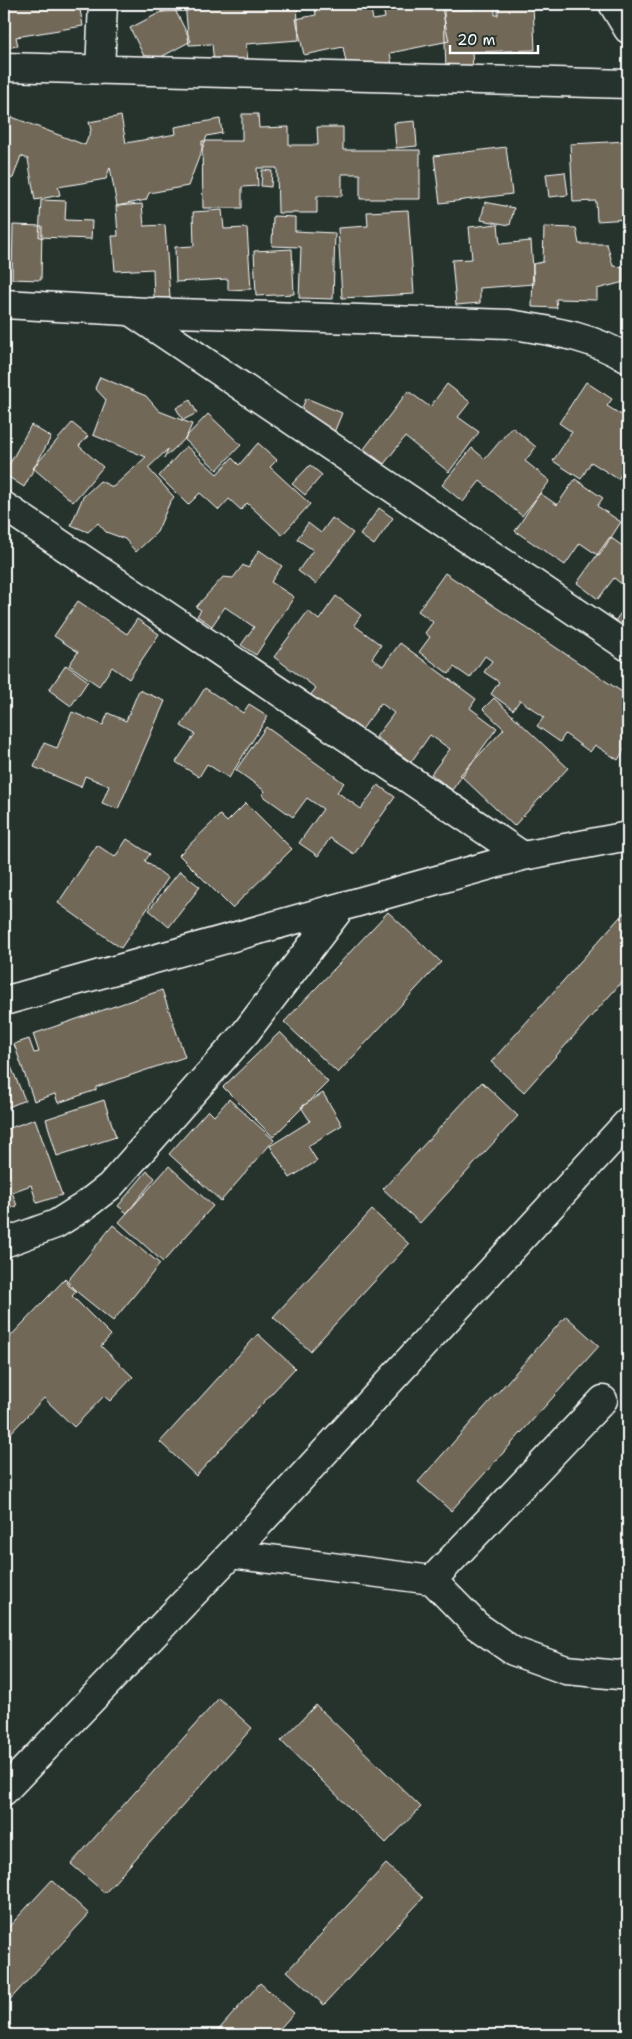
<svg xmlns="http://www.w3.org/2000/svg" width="632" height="2039" font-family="'Shantell Sans',sans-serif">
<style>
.building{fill:#716859;stroke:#fff}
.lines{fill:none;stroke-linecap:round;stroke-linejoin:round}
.minor-casing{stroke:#fff;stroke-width:31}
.minor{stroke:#26332d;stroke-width:28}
</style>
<rect width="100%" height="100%" fill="#26332d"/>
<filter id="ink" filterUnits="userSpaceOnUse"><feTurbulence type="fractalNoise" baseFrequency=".02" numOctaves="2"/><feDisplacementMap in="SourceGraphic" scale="10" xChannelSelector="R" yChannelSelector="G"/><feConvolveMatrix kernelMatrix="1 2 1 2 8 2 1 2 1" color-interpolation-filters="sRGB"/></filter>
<g filter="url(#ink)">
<path class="building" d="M4,4h75l4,22 -67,11 2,9 -14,2z
M161,4h27v7l-27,1z
M185,4h112l2,36 -53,4 2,17 -34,2 -2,-19 -23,1z
M314,4h56l3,16 12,-2 -3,-14h33v4l26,-4 8,37 -59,12 2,12 -44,8 -5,-26 -39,8 -8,-36 20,-4z
M473,4h22v11h3v-9l35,-1 2,45 -63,2 1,18 -27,1 -2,-61h29z
M173,6l18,35 -43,23 -18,-36z
M4,114l81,31 6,-15 -2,-8 32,-6 5,27 50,-9 -1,-7 45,-8 2,14 -15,3 -19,50 -39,7 -3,7 -29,6 -7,-39 -4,12 -48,8 2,8 -25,5 -7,-41 -7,-3 -8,22 -9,2z
M242,114h16l1,14 30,-1v18h29l-1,-18h26v23h77v49h-60v-25h-18v22h-25v17h-39l-1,-45h-20l1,18 -16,1v21h-39l-1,-67h40z
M415,121l2,25 -21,2 -2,-25z
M628,141v78l-31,2 -1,-20 -23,1 -3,-58z
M506,147l6,47 -72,9 -6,-47z
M262,170l10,1 -1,16 -10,-1z
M565,172l3,23 -19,2 -3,-23z
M41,200l25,1 -1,19 27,1 -1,18 -52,-2z
M485,202l29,6 -4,17 -29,-5z
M142,204l2,22 21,-1 5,73 -16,1 -1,-30 -38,2 -3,-35h6l-2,-30z
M222,210l2,19 23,-1 4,61 -23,1v-11l-52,3 -1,-35 19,-1 -1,-34z
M408,210l6,84 -72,4 -4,-70 30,-2 -1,-14z
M273,216l22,1v14l40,2 -2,66 -34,-1 2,-51 -29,-1z
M4,219h2v72h-2z
M498,224l2,20 31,-3 3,43 -54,4v15l-24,2 -4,-45 20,-1 -3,-32z
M13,225l29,1 -1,54 -29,-1z
M544,227l32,1 3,16h28l6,22 11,1v15l-27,7v11l-41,-1 1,9 -25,-1 1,-43 10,-2z
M292,249l2,45 -38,2 -2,-45z
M100,377l46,19 13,15 33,13 -6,14 -22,20 4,-9 -20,19 26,29 -4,5 -13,30 -21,20 -11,-13 -19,-7 -8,-9 -10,9 -17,-7 12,-28 17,-16 13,6 33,-30 -53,-22 13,-35 -11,-12z
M586,382l26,17 -5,7 21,13v45l-10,15 -27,-17 -10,17 -28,-18 19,-29 -13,-9z
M447,384l23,18 -12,15 21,15 -30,40 -44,-35 -21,27 -20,-15 44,-58 22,16z
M306,398l36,15 -9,22 -36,-14z
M190,400l7,13 -14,7 -7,-12z
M208,414l33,31 -24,25 -33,-31z
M72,423l16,13 -9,10 24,21 -30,35 -40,-34z
M31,425l20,12 -27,50 -20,-13z
M512,427l24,20 -11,14 25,20 -28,35 -42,-35 -17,21 -21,-17 30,-37 13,11z
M258,443l19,17 -7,7 40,37 -28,31 -35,-32 -6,7 -12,-11 -10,11 -19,-17 -12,12 -29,-29 27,-30 31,28 15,-16 7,7z
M310,465l12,10 -17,20 -13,-11z
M628,468v10l-4,-3z
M575,479l28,19 -6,8 24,16 -22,34 -19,-13 -15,22 -50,-34 25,-38 17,12z
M379,508l14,10 -19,27 -14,-10z
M332,518l21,15 -37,51 -18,-13 15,-21 -16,-11 11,-16 13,10z
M610,537l18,13v39l-14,-11 -16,21 -21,-16z
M259,550l23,16 -11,16 23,15 -38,58 -15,-10 13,-18 -29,-20 -13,19 -15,-10 4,-6 -5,-3 27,-30 10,1 10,-13 5,3z
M445,573l183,123v47l-10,17 -23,-15 -5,7 -25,-18 -5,8 -23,-16 7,-9 -24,-17 -7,10 -22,-16 8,-12 -15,-10 8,-11 -7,-5 -15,22 -16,-11 -5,7 -30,-22 11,-15 -5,-4 8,-11 -15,-11z
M336,596l25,19 -7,10 27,20 -9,13 11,8 17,-23 76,56 -6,9 27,20 -45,62 -21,-16 19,-25 -20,-14 -19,27 -35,-25 18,-24 -13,-10 -23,32 -50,-37 8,-10 -42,-31 34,-46 11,9z
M78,601l49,33 10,-15 22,15 -30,45 -17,-12 -13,19 -30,-21 9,-13 -24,-16z
M628,603v28l-13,-10z
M66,665l22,16 -17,25 -22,-16z
M205,688l38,25 6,-9 19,12 -39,62 -22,-14 -8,13 -23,-15 19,-28 -14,-8z
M139,690l26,11 -47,108 -16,-6 7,-17 -24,-10 -4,11 -47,-20 10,-24 13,5 15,-36 31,13 5,-12 18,8z
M494,698l74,70 -54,58 -54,-51 44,-46 -21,-20z
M266,727l78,56 -7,9 24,17 17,-24 17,12 -41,57 -24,-16 -12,18 -19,-13 24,-34 -16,-11 -14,19 -31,-22 3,-4 -29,-21z
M246,803l46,46 -60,59 -53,-53 41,-40 7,7z
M127,839l23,15 -5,7 23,17 -47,70 -63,-45 39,-58 18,12z
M180,871l20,16 -31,40 -20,-17z
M628,908v67l-104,117 -33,-30z
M388,912l53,50 -103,111 -54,-51z
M162,990l23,67 -89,30v3l-38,13 -3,-9 -21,7 -20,-57 15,-5 5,14 5,-1 -6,-18z
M280,1032l48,50 -55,55 -50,-50z
M4,1050l21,50 -21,9z
M482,1082l36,34 -98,107 -37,-34z
M323,1093l19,32 -34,21 9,15 -27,17 -20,-32 40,-25 -9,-14z
M229,1099l45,41 -53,61 -52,-47 39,-44 6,6z
M104,1100l12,37 -59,19 -11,-37z
M35,1119l27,76 -25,8 -6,-18 -19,7 5,14 -13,5v-81z
M169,1166l44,40 -50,56 -44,-40z
M147,1171l8,7 -28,35 -9,-7z
M372,1210l37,34 -99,107 -37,-34z
M113,1225l47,39 -47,57 -47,-38z
M65,1279l12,12 -5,5 39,39 -10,11 32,31 -23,24 -6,-5 -30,31 -30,-29 -40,42v-97z
M566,1316l33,30 -148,165 -33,-29z
M258,1334l37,34 -99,108 -36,-34z
M219,1698l33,30 -147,165 -34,-29z
M316,1705l105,102 -35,36 -105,-102z
M386,1864l37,34 -99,107 -37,-34z
M52,1880l37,34 -85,92v-74z
M260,1983l34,30 -20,22h-60z"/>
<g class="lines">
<defs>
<path id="minor" d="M613,4l15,25
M4,67l624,17
M100,70l3,-66
M4,304l142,8 363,12c42,7 83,12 119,35
M130,311l498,336
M4,506l519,350
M4,1001l519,-145 105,-20
M4,1243l52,-19 27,-17 27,-21 136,-154 95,-125
M231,1554l201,26 45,46 36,25 53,19 53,5 9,-2
M432,1580l171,-180
M4,1791l227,-237 397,-432"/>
</defs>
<use href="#minor" class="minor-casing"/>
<use href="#minor" class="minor"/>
</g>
</g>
<rect width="632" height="2039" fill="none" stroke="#26332d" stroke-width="20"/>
<rect x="10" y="10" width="612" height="2019" fill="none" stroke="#fff" stroke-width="2" filter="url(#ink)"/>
<path d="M450 45v8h88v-8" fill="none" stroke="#ffffff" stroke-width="2.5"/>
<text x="457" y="45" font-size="15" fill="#ffffff" stroke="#26332d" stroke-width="4" paint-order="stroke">20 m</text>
</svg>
